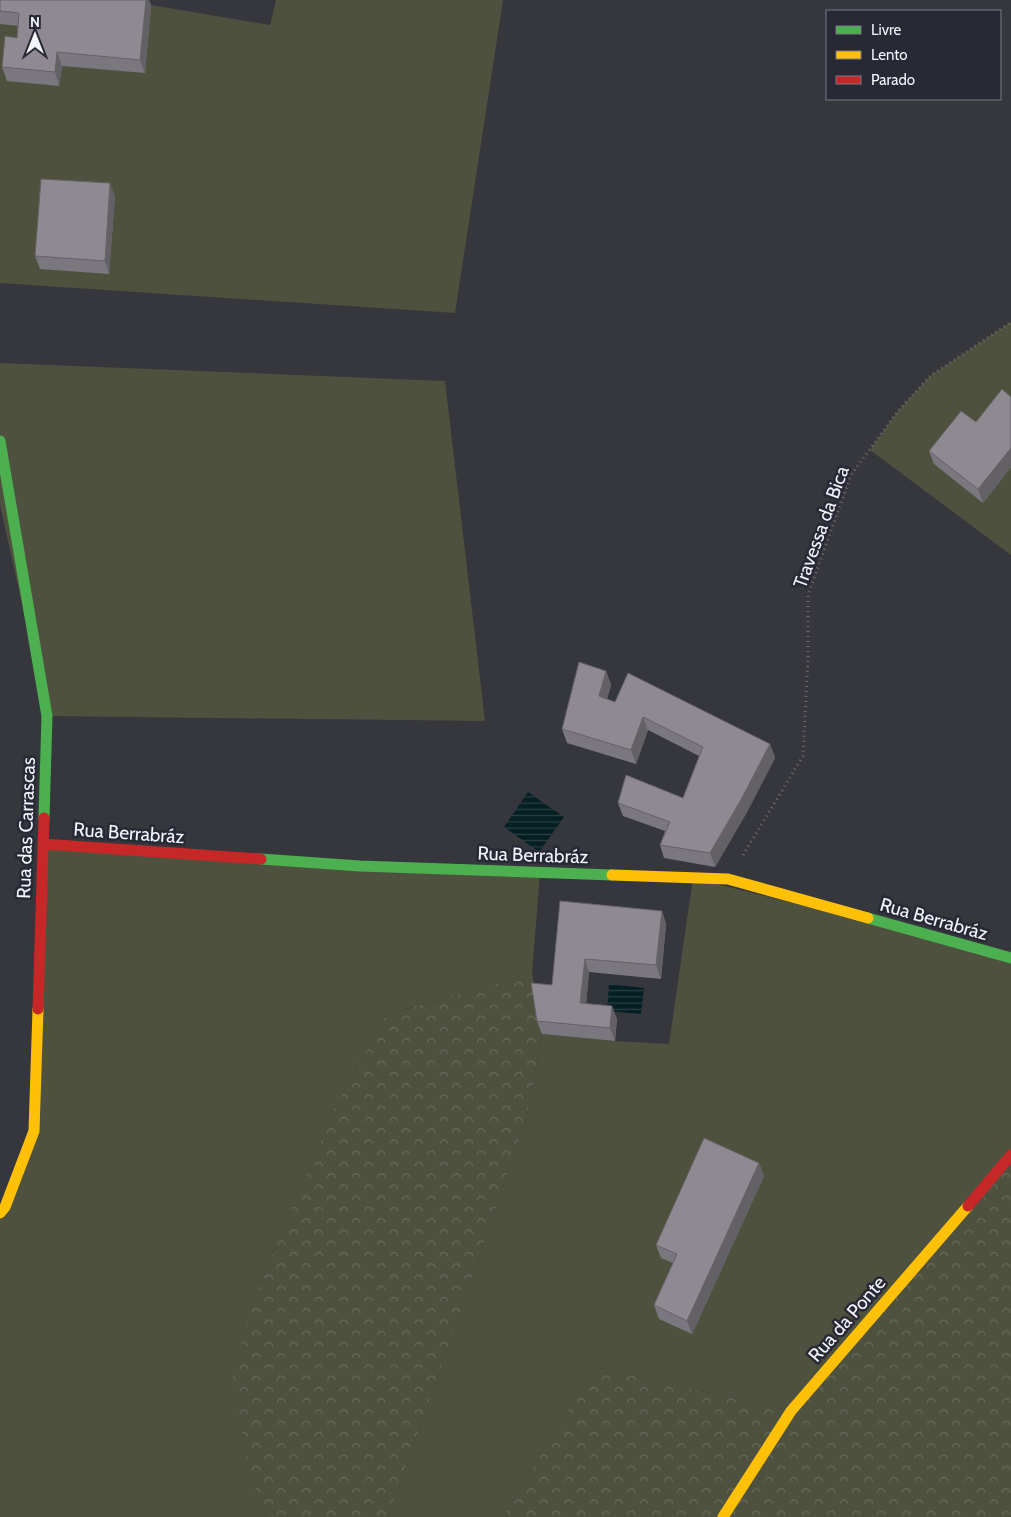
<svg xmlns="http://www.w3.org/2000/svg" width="1011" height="1517" font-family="Cabin,sans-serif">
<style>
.grass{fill:#4f513f}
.forest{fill:url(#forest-crowns)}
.water{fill:url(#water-rules)}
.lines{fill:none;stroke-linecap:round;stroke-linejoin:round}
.path{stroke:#726d6d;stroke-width:3;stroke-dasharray:1 4;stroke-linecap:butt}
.fast{stroke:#4caf50;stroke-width:11}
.slow{stroke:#ffc107;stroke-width:11}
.jam{stroke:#c62828;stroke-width:11}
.wall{fill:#7b777e}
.shaded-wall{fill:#646166}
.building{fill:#8f8a92;stroke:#646166}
.labels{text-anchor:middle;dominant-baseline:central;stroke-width:5;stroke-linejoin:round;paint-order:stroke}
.street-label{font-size:19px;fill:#f3f3fc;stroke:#292935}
</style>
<defs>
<pattern id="forest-crowns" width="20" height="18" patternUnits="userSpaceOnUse" patternTransform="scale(1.25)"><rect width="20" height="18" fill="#4f513f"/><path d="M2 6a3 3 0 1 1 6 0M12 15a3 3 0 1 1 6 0" fill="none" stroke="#696a5c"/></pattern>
<pattern id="water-rules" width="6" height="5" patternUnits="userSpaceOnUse" patternTransform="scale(1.25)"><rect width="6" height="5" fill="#051f22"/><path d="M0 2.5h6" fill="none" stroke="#2a4043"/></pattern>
</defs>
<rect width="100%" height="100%" fill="#36363d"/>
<path class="grass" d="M0,0h108l43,5 119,20 6,-25h227l-48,313 -455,-30z
M1011,322v233l-141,-105 28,-39 32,-35z
M0,363l445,18 40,340 -438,-5 -47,-211z
M43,844l497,29 -8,100 -146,42 -53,96 -79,187 -3,180 15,39h-266v-304l34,-82z
M693,878l318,80v196l-220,257 -196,-44 -93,150h-114l69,-195 70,-206 15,-82 73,7 54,3z"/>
<path class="forest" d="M532,973l10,61 -15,82 -70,206 -69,195h-122l-15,-39 -19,-99 22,-81 79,-187 53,-96z
M1011,1155v362h-509l93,-150 196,44z"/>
<path class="water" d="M528,792l36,25 -25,35 -35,-25z
M609,984l35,4 -3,26 -34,-3z"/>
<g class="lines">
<path class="path" d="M743,855l60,-99 5,-98v-63l43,-120 47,-64 32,-35 81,-54"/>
<path class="fast" d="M0,441l47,275 -3,102
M261,859l99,7 252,9
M868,918l143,40"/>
<path class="slow" d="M612,875l116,4 140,39
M0,1213l5,-6 29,-76 4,-122
M723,1517l68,-106 177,-205"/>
<path class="jam" d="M43,844l218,15
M38,1009l6,-191
M968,1206l43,-51"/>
</g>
<path class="wall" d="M0,0h149l2,5 -6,68 -83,-7 -3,20 -52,-5 -5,-14 15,-29 1,-12 -18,-2z
M115,196l-6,78 -69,-5 -5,-13z
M1011,397v70l-28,36 -49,-39 -5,-13 47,-29z
M606,671l5,14 -4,14 8,3 155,42 5,14 -28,54 -32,55 -51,-9 -4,-13 5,-14 -42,-15 -5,-13 65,-5 16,-42 -51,-26 -12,34 -69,-21 -5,-14z
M560,901l102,10 4,13 -5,55 -72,-7 -3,31 31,16 -2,22 -73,-7 -5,-13 15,-36z
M759,1163l5,13 -72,158 -33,-15 -5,-14 19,-42 -12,-5 -5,-13z"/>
<path class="shaded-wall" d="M146,0h3l2,5 -6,68 -5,-13z
M57,52l5,14 -3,20 -4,-14z
M110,183l5,13 -6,78 -4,-13z
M1011,448v19l-28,36 -5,-14z
M606,671l5,14 -7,25 -5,-14z
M643,717l5,13 -12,34 -5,-14z
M770,744l5,14 -28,54 -32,55 -5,-14z
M662,911l4,13 -5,55 -5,-14z
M585,959l4,13 -4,44 -5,-13z
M612,1006l5,13 -2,22 -5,-13z
M759,1163l5,13 -72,158 -5,-13z"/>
<path class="building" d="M0,0h146l-6,60 -83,-8 -2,20 -53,-5 3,-31 12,2 2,-25 -19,-2z
M41,179l69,4 -5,78 -70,-5z
M1002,389l9,8v51l-33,41 -49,-38 32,-40 15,11z
M579,662l27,9 -7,25 16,6 13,-29 142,71 -28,54 -32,55 -50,-8 10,-23 -52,-19 8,-28 57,23 20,-51 -60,-30 -12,33 -69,-21z
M560,901l102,10 -6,54 -71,-6 -5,44 32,3 -2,22 -73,-7 -6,-38 21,2z
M704,1138l55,25 -72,158 -33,-16 23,-51 -21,-9z"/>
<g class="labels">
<g class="street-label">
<text transform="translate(821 527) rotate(-70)">Travessa da Bica</text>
<text transform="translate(26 828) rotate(-88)">Rua das Carrascas</text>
<text transform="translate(129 833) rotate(4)">Rua Berrabráz</text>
<text transform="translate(533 855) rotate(2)">Rua Berrabráz</text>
<text transform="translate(934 919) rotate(16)">Rua Berrabráz</text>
<text transform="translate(847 1319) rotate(-49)">Rua da Ponte</text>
</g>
</g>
<rect x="826" y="10" width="175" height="90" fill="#292935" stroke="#7a7a85"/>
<rect x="836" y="26" width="25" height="8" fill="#4caf50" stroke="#7a7a85"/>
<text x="871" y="35" font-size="15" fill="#f3f3fc">Livre</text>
<rect x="836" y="51" width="25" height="8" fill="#ffc107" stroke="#7a7a85"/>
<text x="871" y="60" font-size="15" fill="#f3f3fc">Lento</text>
<rect x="836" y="76" width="25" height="8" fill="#c62828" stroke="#7a7a85"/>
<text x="871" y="85" font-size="15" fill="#f3f3fc">Parado</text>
<g transform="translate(35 35)" stroke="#292935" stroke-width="4" paint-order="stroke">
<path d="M0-4L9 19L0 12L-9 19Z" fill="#f3f3fc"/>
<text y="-8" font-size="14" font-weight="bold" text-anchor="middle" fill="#f3f3fc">N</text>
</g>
</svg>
